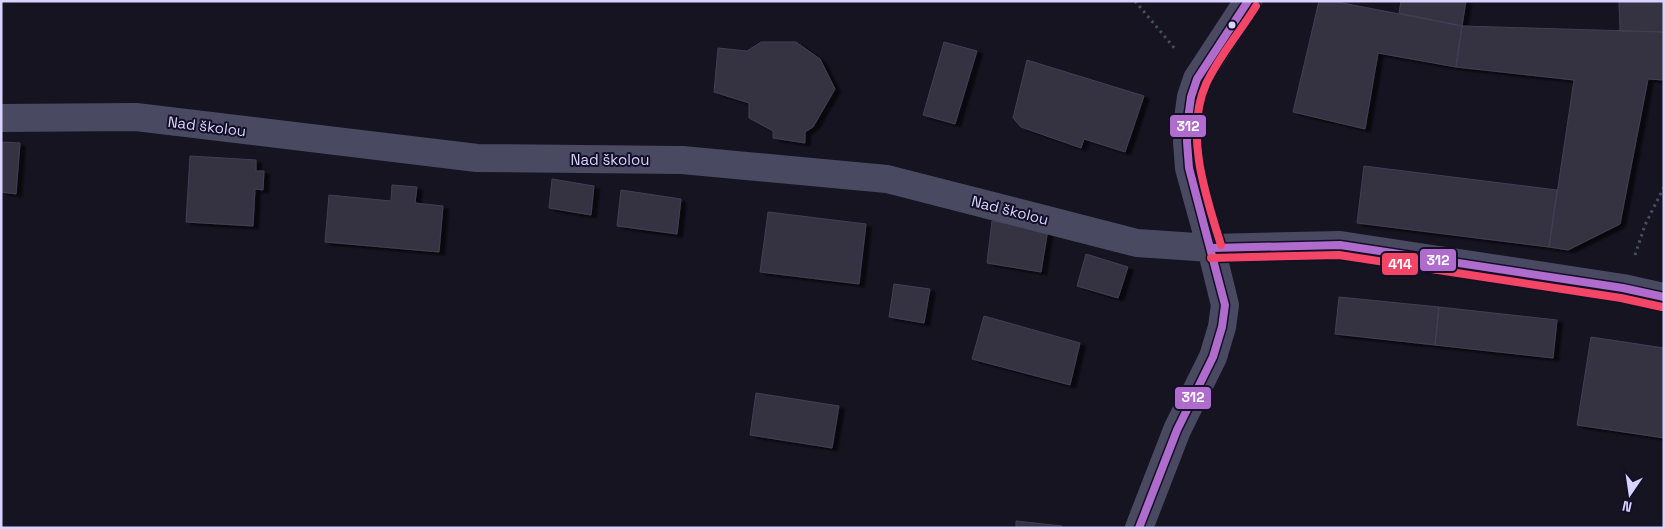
<svg xmlns="http://www.w3.org/2000/svg" width="1665" height="529" font-family="'Space Grotesk',sans-serif">
<style>
.building{fill:#343243;stroke:#433f54;filter:url(#shadow)}
.lines{fill:none;stroke-linecap:round;stroke-linejoin:round}
.path{stroke:#44505f;stroke-width:3;stroke-dasharray:2.5 4;stroke-linecap:butt}
.minor{stroke:#4a4962;stroke-width:28}
.bus-1-casing{stroke:#130f26;stroke-width:11}
.bus-2-casing{stroke:#130f26;stroke-width:11}
.bus-1{stroke:#b06ccc;stroke-width:8}
.bus-2{stroke:#f34667;stroke-width:8}
.bus-dot{fill:#d9d4ff;stroke:#130f26;stroke-width:2}
.labels{text-anchor:middle;dominant-baseline:central;stroke-width:4;stroke-linejoin:round;paint-order:stroke}
.street-label{font-size:15px;fill:#d9d4ff;stroke:#130f26}
.line-badge{stroke:#130f26;stroke-width:2}
.badge-label{font-size:14px;text-anchor:middle;font-weight:bold;fill:#fff}
</style>
<defs>
<filter id="shadow"><feDropShadow dx="5.5" dy="3" stdDeviation="1" flood-color="#0009"/></filter>
</defs>
<rect width="100%" height="100%" fill="#161421"/>
<path class="building" d="M1319,1h13l130,25 -6,41 -78,-14 -13,76 -72,-17z
M1401,1h65l-4,25 -63,-13z
M1619,1h45v31l-44,-1z
M1462,26l202,6v48l-16,-1 -28,145 -52,26 -19,-3 25,-167 -118,-13z
M761,42h35l24,17 15,30 -22,38 -8,5v11l-32,-5v-7l-24,-13v-15l-35,-11 4,-44 29,3z
M944,42l33,9 -22,73 -32,-9z
M1027,60l117,36 -19,56 -41,-13 -3,9 -60,-21 -8,-9z
M1,142l19,1 -4,51 -15,-2z
M190,156l66,4v11h8l-1,19 -8,-1 -2,37 -67,-4z
M1364,166l193,24 -8,57 -192,-24z
M552,179l42,7 -3,29 -42,-7z
M392,185l25,2 -2,16 28,3 -4,46 -114,-10 4,-47 62,6z
M621,190l60,9 -4,35 -60,-8z
M768,212l98,12 -7,60 -99,-12z
M992,221l56,8 -7,43 -54,-9z
M1086,254l42,13 -10,31 -41,-12z
M894,284l36,5 -6,34 -35,-6z
M1339,297l100,10 -4,38 -100,-11z
M1439,307l118,13 -4,38 -118,-13z
M984,316l96,27 -10,42 -98,-26z
M1591,337l73,11v90l-87,-13z
M756,393l83,13 -7,42 -82,-13z
M1016,521l46,5v2h-46z"/>
<g class="lines">
<path class="path" d="M1135,1l41,49
M1635,255l10,-30 19,-38"/>
<path class="minor" d="M1,118l135,-1 341,41 205,2 205,19 250,64 74,5 129,-3 283,43 41,9
M1139,528l38,-98 36,-73 9,-30 3,-22 -14,-57 -22,-80 -2,-26 1,-23 3,-22 6,-18 51,-78"/>
<defs>
<path id="bus-1" d="M1211,248l129,-3 283,43 41,9
M1139,528l38,-98 36,-73 9,-30 3,-22 -36,-137 -2,-26 1,-23 3,-22 6,-18 51,-78"/>
<path id="bus-2" d="M1221,245c-15,-48 -37,-112 -15,-161 13,-28 34,-52 50,-78
M1211,258l128,-3 282,43 41,9"/>
</defs>
<use href="#bus-1" class="bus-1-casing"/>
<use href="#bus-2" class="bus-2-casing"/>
<use href="#bus-1" class="bus-1"/>
<use href="#bus-2" class="bus-2"/>
</g>
<circle class="bus-dot" cx="1232" cy="25" r="4.5"/>
<g class="labels">
<g class="street-label">
<text transform="translate(207 126) rotate(7)">Nad školou</text>
<text x="610" y="159">Nad školou</text>
<text transform="translate(1010 210) rotate(14)">Nad školou</text>
</g>
</g>
<g class="line-badge">
<rect x="1169" y="114" width="38" height="24" rx="5" fill="#b06ccc"/>
<rect x="1419" y="248" width="38" height="24" rx="5" fill="#b06ccc"/>
<rect x="1381" y="252" width="38" height="24" rx="5" fill="#f34667"/>
<rect x="1174" y="386" width="38" height="24" rx="5" fill="#b06ccc"/>
</g>
<g class="badge-label">
<text x="1188" y="131">312</text>
<text x="1438" y="265">312</text>
<text x="1400" y="269">414</text>
<text x="1193" y="402">312</text>
</g>
<rect width="1665" height="529" fill="none" stroke="#d9d4ff" stroke-width="5"/>
<g transform="translate(1630 494) rotate(193)" stroke="#130f26" stroke-width="4" paint-order="stroke">
<path d="M0-4L9 19L0 12L-9 19Z" fill="#d9d4ff"/>
<text y="-8" font-size="14" font-weight="bold" text-anchor="middle" fill="#d9d4ff">N</text>
</g>
</svg>
